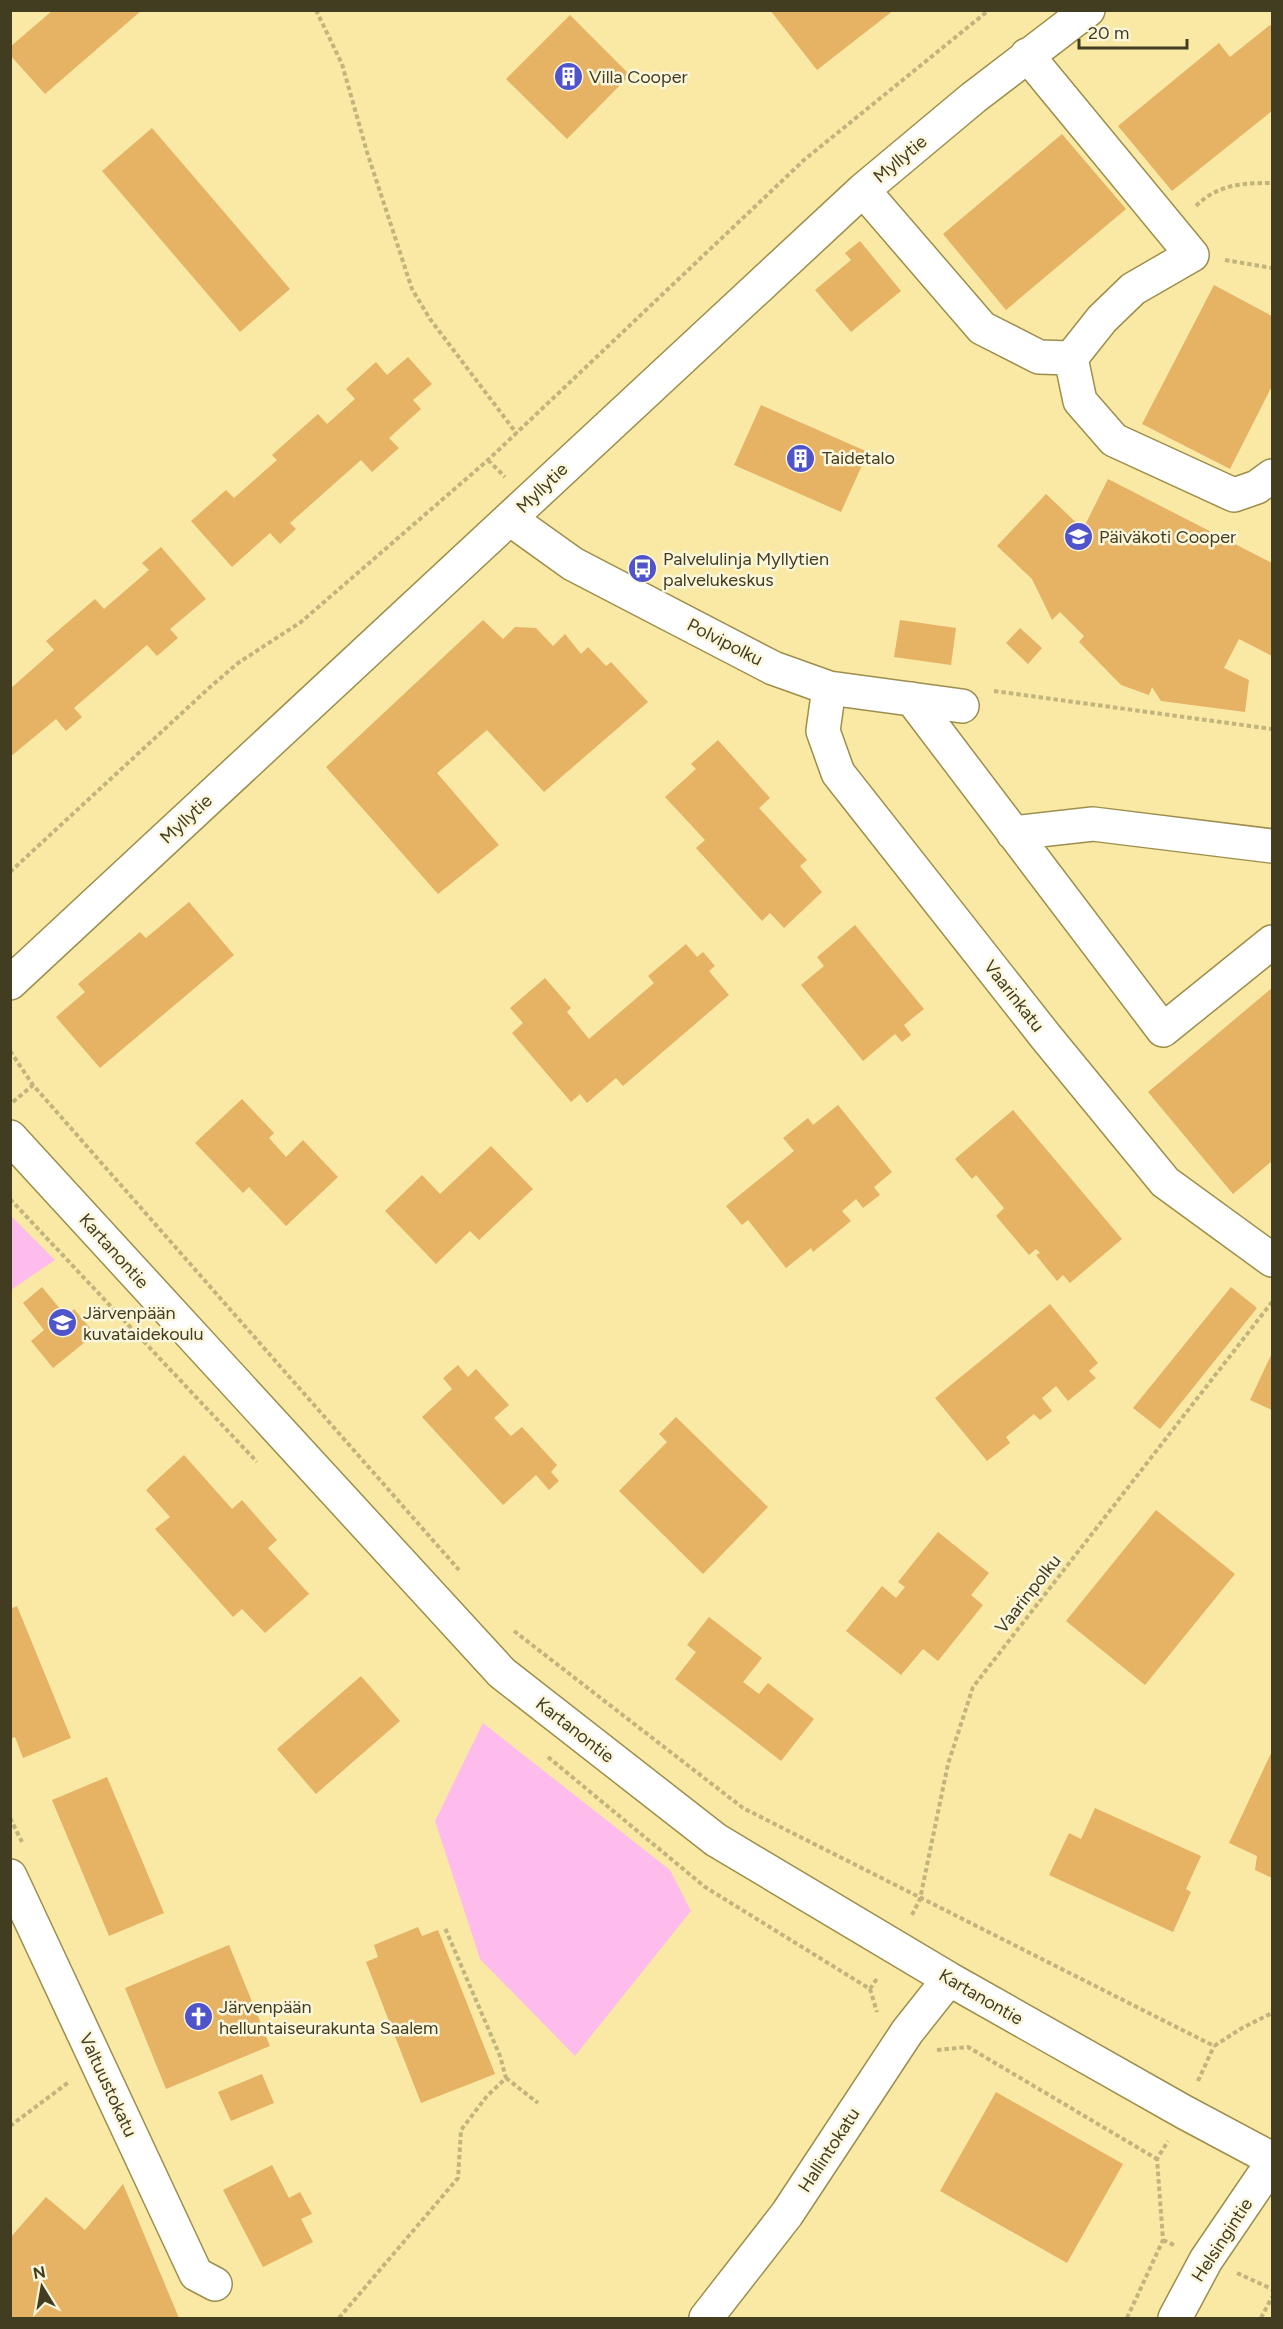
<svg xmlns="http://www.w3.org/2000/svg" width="1283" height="2329" font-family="Figtree,sans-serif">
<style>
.green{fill:#febced}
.building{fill:#e6b263}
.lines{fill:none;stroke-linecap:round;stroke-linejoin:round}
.minor-casing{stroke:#9d8e4c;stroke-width:36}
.major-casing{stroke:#9d8e4c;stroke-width:36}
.path{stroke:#c1b47c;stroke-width:4;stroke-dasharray:4.5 3;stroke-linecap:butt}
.minor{stroke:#fff;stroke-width:33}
.major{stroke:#fff;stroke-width:33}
.labels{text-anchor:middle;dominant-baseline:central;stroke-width:5;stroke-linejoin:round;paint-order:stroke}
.poi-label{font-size:18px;fill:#423c20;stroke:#fcf6dc;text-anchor:start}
.street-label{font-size:18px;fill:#423c20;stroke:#fcf6dc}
</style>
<rect width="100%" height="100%" fill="#f9e9a5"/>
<path class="green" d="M10,1215l45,45 -44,30h-1z
M483,1723l187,147 21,41 -116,145 -95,-97 -45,-138z"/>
<path class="building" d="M53,10h89l-97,84 -35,-39v-8z
M770,10h124l-77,60z
M570,15l60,60 -63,64 -61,-60z
M1270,25l2,1v85l-100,80 -54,-65 101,-83 11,14z
M152,128l138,161 -50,43 -138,-161z
M1062,134l64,75 -120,101 -63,-76z
M860,241l41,50 -50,41 -36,-42 36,-30 -6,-7z
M1214,285l58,31v70l-42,83 -88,-45z
M408,357l24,27 -19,16 8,9 -32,29 10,10 -27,24 -11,-12 -71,63 6,6 -16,15 -10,-11 -38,34 -41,-46 35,-31 8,8 43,-38 -5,-5 46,-41 9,10 28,-25 -9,-10 30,-27 11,13z
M761,405l107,47 -27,60 -107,-47z
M1108,479l164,84v93l-33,-17 -15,29 25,12 -4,32 -84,-11 -9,-14 -3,8 -28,-10 -42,-43 5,-6 -24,-24 -8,8 -20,-41 -35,-33 49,-52 37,35z
M161,547l45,52 -36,30 8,9 -21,18 -10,-11 -73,63 8,9 -16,14 -10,-12 -46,38v-68l44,-39 -8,-9 49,-42 9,10 45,-39 -7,-7z
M483,620l20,19 12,-12 21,1 17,18 12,-12 16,20 7,-7 18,19 5,-4 37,40 -104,90 -57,-62 -50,43 62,72 -61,49 -112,-127z
M900,620l56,8 -5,37 -57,-8z
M1020,628l22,20 -14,16 -22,-21z
M718,740l52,58 -11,10 48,52 -7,6 22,26 -38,36 -14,-15 -8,8 -66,-73 9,-8 -40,-43 31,-28 -5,-5z
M189,902l45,53 -134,113 -44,-51 29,-25 -7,-8 62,-52 6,6z
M855,925l69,84 -20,16 7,10 -9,7 -7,-8 -32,27 -62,-76 23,-19 -7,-9z
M686,944l11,13 6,-5 12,14 -6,5 20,24 -106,91 -7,-8 -29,25 -7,-9 -9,8 -59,-69 11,-10 -13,-15 35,-30 26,30 -4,4 22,27 65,-56 -6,-7z
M1272,988v173l-39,33 -85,-102z
M242,1099l32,34 -5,5 17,19 17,-17 35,37 -52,49 -37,-39 -6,6 -48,-50z
M838,1105l54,67 -18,15 6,8 -17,13 -7,-9 -14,12 9,10 -38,31 -2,-4 -25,20 -38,-48 -6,5 -16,-19 68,-55 -11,-13 25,-20 5,7z
M1013,1110l109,129 -52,44 -7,-8 -6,6 -21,-26 4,-2 -4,-4 -7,6 -33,-39 8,-8 -28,-33 -4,4 -17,-20z
M491,1146l42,43 -54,51 -9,-9 -34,33 -51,-53 37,-36 18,19z
M42,1287l24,29 8,-7 21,25 -42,34 -22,-27 13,-11 -21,-27z
M1231,1287l26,21 -97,121 -27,-21z
M1050,1304l48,59 -9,8 7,7 -28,23 -12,-15 -14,12 10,13 -12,9 -6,-6 -28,23 4,6 -23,18 -52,-63z
M1272,1353v57l-22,-10z
M458,1365l10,12 8,-8 33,36 -15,13 17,18 11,-9 35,38 -6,7 8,9 -10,9 -13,-15 -33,30 -81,-88 30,-28 -9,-11z
M676,1417l92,90 -65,67 -84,-83 48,-49 -8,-8z
M184,1455l48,54 10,-9 35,40 -9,8 41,46 -44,39 -23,-24 -9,8 -78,-88 15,-12 -24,-27z
M1156,1510l79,64 -90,111 -79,-64z
M938,1532l51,41 -18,22 12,10 -45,56 -15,-12 -22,26 -55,-44 36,-45 14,12 9,-11 -7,-5z
M17,1606l54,132 -48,20 -8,-21 -5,2v-130z
M709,1617l53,41 -19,24 16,12 9,-11 46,36 -33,42 -106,-82 21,-27 -9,-7z
M361,1676l39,45 -84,73 -39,-45z
M1272,1751v127l-17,-8 2,-14 -28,-13z
M107,1777l57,136 -55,23 -57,-136z
M1095,1808l106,48 -15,33 5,3 -18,40 -124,-57 20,-42 12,6z
M418,1927l4,9 16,-6 57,144 -74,29 -55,-141 12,-5 -4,-12z
M229,1945l41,101 -104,43 -41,-101z
M262,2074l12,29 -43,18 -13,-29z
M996,2092l127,72 -56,99 -127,-72z
M272,2165l17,33 11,-6 12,22 -11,5 12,23 -50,25 -40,-77z
M123,2184l56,134h-169v-80l36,-41 39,33z"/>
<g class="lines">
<defs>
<path id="minor" d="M863,190l119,138 57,29 32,1 31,-39 31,-30 59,-34 -165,-200
M1071,358l9,43 34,39 120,55 23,-8 15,-11
M510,519l63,45 200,104 56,20 133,18
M829,688l-6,43 15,42 208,264 119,145 107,78
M912,699l251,331 109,-88
M1013,833l80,-9 179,22
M10,983l853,-793 110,-92 115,-88
M10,1137l492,536 214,167 233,139 235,133 88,47
M10,1876l186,398 19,10
M706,2318l81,-104 120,-182 42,-53"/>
<path id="major" d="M1175,2318l31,-58 66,-97"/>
</defs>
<use href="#minor" class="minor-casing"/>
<use href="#major" class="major-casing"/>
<path class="path" d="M316,10l26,54 25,88 45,137 18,30 87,115
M1196,206c22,-22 47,-23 76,-23
M1225,260l47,8
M488,460l17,17
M994,691l278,38
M10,872l199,-184 29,-25 63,-41 187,-162 316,-300 185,-150
M10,1051l23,34 426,485
M13,1102l20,-17
M10,1199l247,263
M514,1631l229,177 471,238 28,-18 30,-15
M548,1757l157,130 165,102 7,23
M10,1818l12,24
M912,1915l8,-16 28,-135 25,-77 299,-385
M870,1989l8,-12
M937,2050l31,-3 189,112
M506,2078l32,25
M1198,2081l16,-35
M10,2126l59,-44
M1163,2240l13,6
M1237,2273l35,16
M339,2318l119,-140 3,-48 26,-34 19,-18 -6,-22 -55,-128
M1127,2318l36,-78 -6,-81 11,-18
M1261,2318l11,-21"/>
<use href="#minor" class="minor"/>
<use href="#major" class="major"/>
</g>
<defs>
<symbol id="building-disc" viewBox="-11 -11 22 22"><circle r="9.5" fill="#5054ca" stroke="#fcf6dc"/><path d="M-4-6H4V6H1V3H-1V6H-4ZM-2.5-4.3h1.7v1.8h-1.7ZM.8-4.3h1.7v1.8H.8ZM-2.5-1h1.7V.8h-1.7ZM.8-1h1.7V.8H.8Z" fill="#fff"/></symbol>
<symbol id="school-disc" viewBox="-11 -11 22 22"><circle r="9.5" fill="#5054ca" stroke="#fcf6dc"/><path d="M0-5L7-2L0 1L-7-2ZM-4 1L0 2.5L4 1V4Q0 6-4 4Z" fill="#fff"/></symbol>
<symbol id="bus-disc" viewBox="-11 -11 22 22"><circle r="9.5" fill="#5054ca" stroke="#fcf6dc"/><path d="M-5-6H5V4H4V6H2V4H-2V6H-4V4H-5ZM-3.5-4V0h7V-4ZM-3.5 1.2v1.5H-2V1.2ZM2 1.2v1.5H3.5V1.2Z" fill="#fff"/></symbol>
<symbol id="church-disc" viewBox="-11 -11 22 22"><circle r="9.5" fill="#5054ca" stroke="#fcf6dc"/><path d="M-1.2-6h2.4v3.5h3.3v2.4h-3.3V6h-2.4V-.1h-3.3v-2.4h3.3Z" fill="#fff"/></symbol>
</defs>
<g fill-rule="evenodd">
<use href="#building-disc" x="552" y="60" width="33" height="33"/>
<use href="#building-disc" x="784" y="442" width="33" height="33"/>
<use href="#school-disc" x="1062" y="520" width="33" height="33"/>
<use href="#bus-disc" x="626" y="552" width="33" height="33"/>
<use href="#school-disc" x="46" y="1306" width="33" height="33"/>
<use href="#church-disc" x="182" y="2000" width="33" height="33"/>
</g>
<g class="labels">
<g class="poi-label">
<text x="589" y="77">Villa Cooper</text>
<text x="822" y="458">Taidetalo</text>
<text x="1099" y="537">Päiväkoti Cooper</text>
<text x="663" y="559">Palvelulinja Myllytien<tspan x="663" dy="21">palvelukeskus</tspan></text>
<text x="83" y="1313">Järvenpään<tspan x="83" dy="21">kuvataidekoulu</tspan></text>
<text x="219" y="2007">Järvenpään<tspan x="219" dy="21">helluntaiseurakunta Saalem</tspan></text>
</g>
<g class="street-label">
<text transform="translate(900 159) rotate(-40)">Myllytie</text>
<text transform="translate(542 488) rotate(-44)">Myllytie</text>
<text transform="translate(725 642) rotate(27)">Polvipolku</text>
<text transform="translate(186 819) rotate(-43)">Myllytie</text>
<text transform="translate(1014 996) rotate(52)">Vaarinkatu</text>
<text transform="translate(114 1251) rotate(48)">Kartanontie</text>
<text transform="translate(1028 1594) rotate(-52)">Vaarinpolku</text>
<text transform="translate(575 1730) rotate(38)">Kartanontie</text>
<text transform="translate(981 1997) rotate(30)">Kartanontie</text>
<text transform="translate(108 2085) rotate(65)">Valtuustokatu</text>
<text transform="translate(829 2150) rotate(-57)">Hallintokatu</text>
<text transform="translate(1222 2240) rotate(-57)">Helsingintie</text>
</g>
</g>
<rect width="1283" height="2329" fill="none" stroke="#423c20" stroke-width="24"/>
<g transform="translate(42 2287) rotate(349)" stroke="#fcf6dc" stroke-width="4.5" paint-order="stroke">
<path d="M0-4.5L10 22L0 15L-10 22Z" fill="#423c20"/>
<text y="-9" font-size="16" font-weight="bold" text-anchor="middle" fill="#423c20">N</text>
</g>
<path d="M1079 39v9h108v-9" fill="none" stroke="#423c20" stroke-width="3"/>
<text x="1088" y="39" font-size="18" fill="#423c20" stroke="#fcf6dc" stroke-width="4.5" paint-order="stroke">20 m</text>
</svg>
